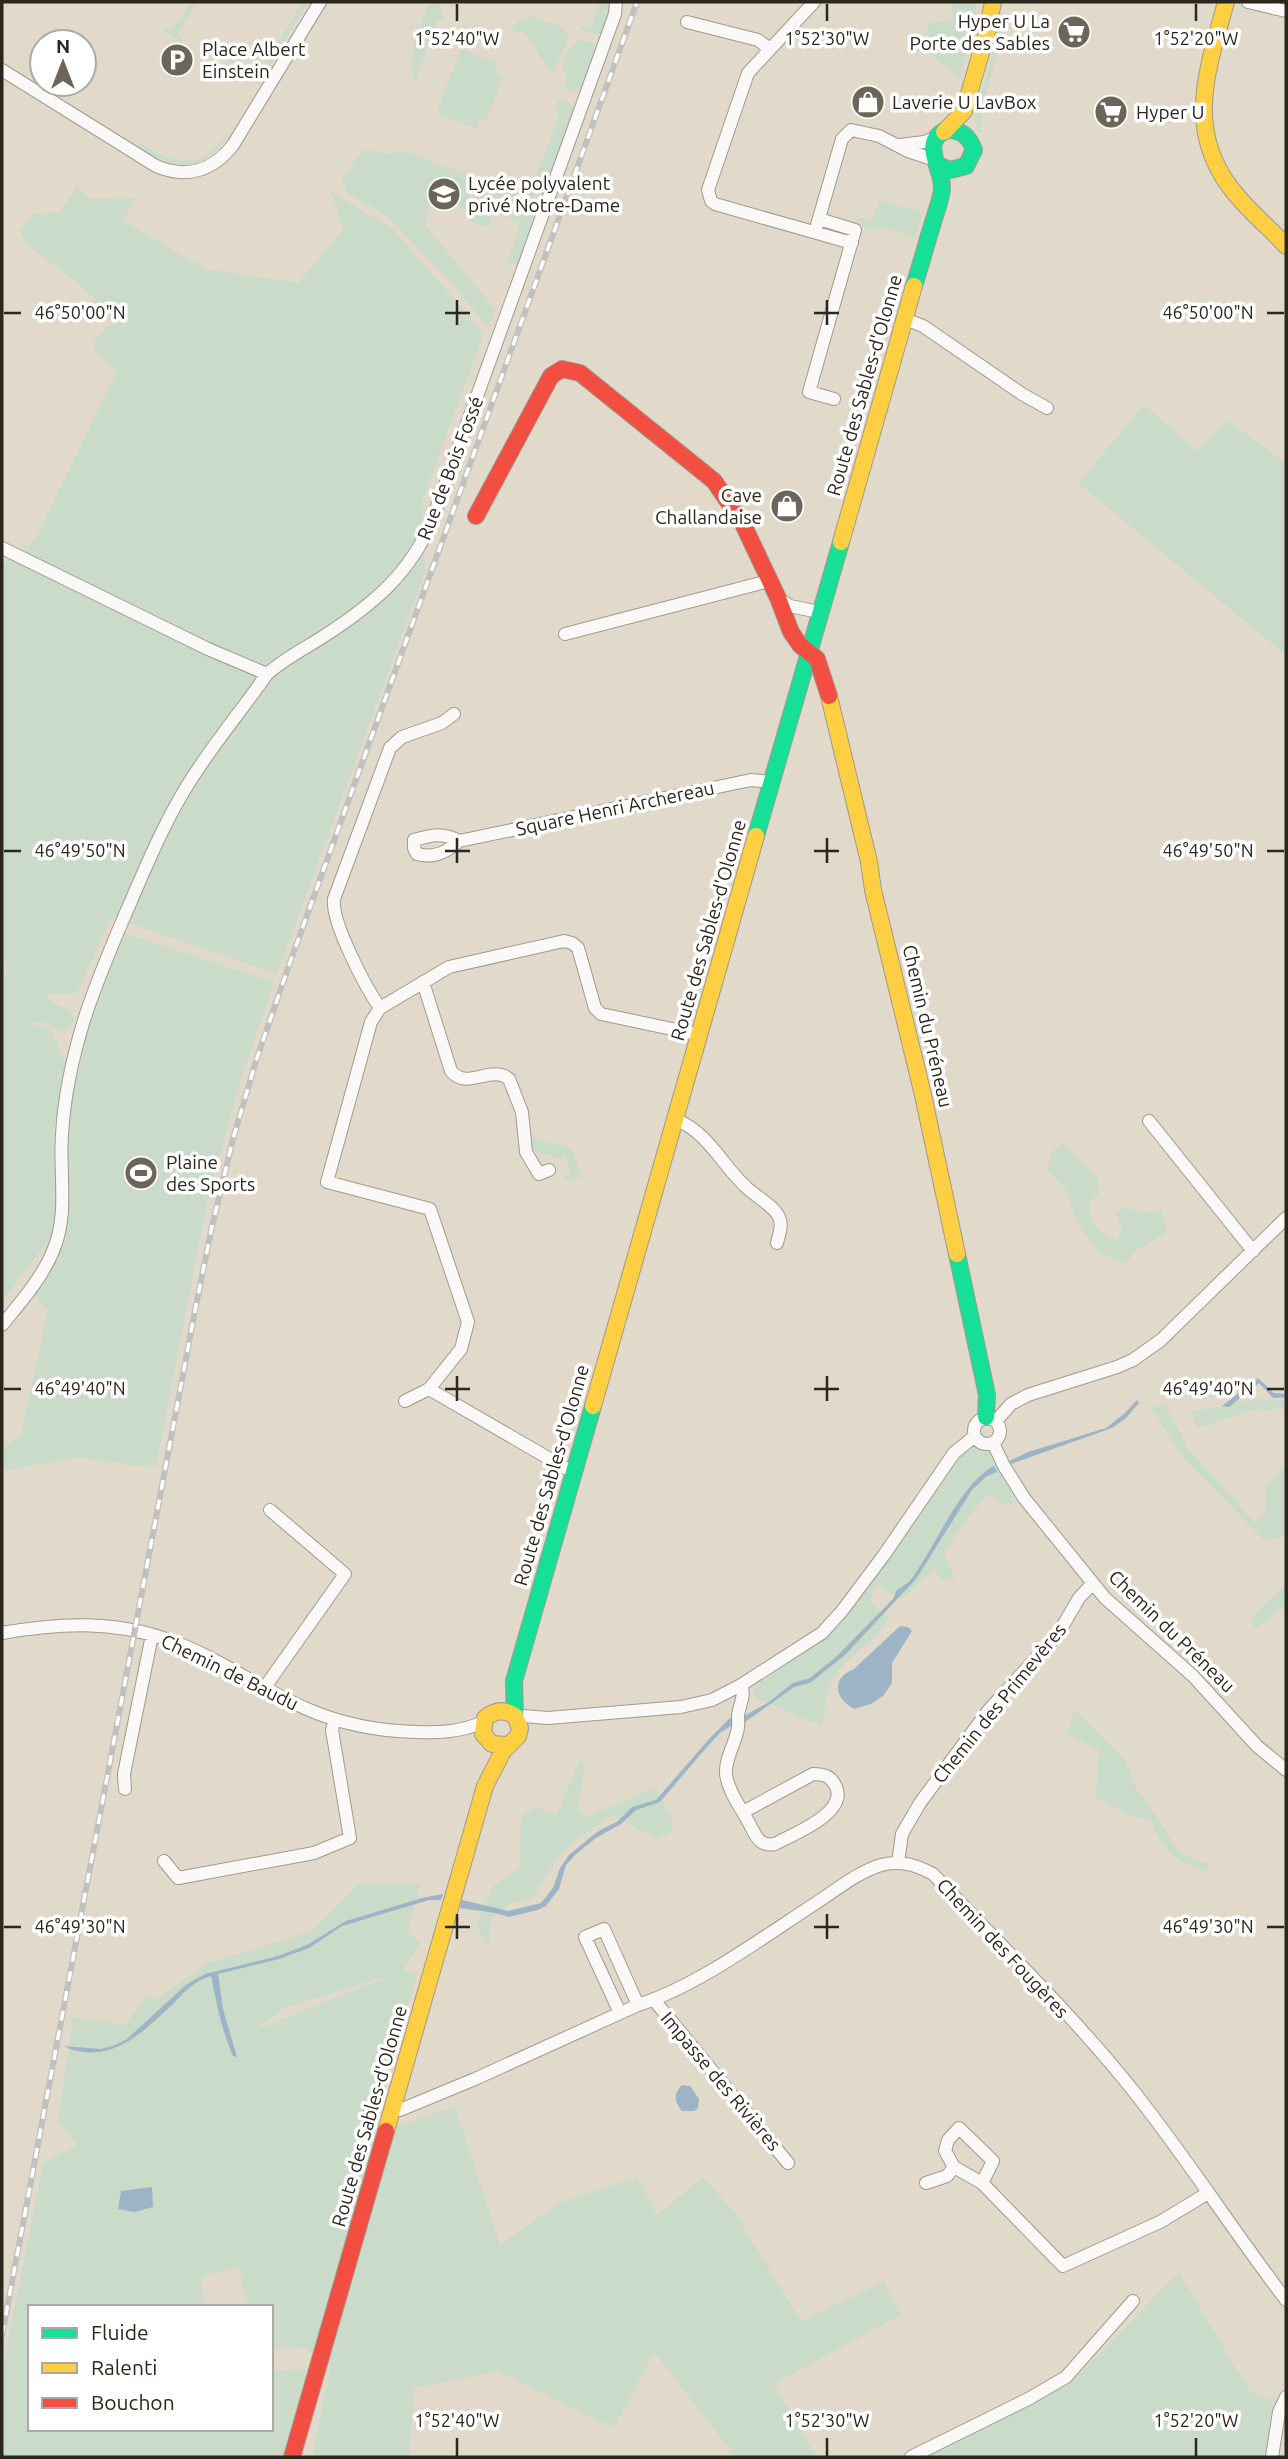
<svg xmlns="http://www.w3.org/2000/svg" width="1288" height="2459" font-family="Ubuntu,sans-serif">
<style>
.green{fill:#cadbc9;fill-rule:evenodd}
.water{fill:#9cb4c5}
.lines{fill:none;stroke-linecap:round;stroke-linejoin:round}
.street-casing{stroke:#9e9a8e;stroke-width:14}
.fast-casing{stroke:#9e9a8e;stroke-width:18}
.slow-casing{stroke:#9e9a8e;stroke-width:18}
.jam-casing{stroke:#9e9a8e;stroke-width:18}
.street{stroke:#faf9f7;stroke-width:12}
.fast{stroke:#16e098;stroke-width:16}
.slow{stroke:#ffcf43;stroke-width:16}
.jam{stroke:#f24e42;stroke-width:16}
.rail-casing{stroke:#c2c0bc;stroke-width:6}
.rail{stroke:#fff;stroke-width:3.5;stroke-dasharray:10;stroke-linecap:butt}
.ticks{fill:none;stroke:#2b271c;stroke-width:2.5}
.labels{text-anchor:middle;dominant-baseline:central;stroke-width:7;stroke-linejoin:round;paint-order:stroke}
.poi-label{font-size:19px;fill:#2b271c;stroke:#fff;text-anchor:start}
.street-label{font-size:19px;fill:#2b271c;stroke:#fff}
.ticks-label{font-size:18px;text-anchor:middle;fill:#2b271c;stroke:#fff;stroke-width:7;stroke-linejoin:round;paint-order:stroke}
</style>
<rect width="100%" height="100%" fill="#e1dacb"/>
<path class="green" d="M191,2h6l-19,32 5,6 -1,2 -19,-12 1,-3 7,4z
M302,2h6l-49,82 -4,-1z
M600,2h12l-9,31 -6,2 -16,-6 1,-4 8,3z
M952,2h24l-1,14 -15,64 -40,-35 11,-24 20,1z
M431,3l7,1 6,14 -6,2 -24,65c-5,-30 1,-57 17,-82z
M1007,13l8,9 -9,-1 -23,83 -3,28h-2l-3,-10 1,-9 27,-96z
M531,16l31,11 7,11 -15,34c-12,-7 -18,-28 -31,-40h-13c4,-9 11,-13 21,-16z
M579,40l15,3 2,9 -14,38 -7,2 -11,-4 3,-10c-10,-11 1,-31 12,-38z
M461,49l36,13 -3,11 9,4 -17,44 -5,-2 -4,10 -41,-16z
M563,99l7,4 5,8 -55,154 -13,-3 14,-40 -27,-10 -6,15 -18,-6 1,-8 -34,-17 -9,11 -2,19 70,84 -8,17 -40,-48 -64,-65 -37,-21 -5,-14 21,-30 27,5 10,-4 75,27 -8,24 6,4 8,-25 47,17 31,-82 -4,-3 3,-11z
M227,134l2,1c-27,41 -59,36 -94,8l-1,-3c38,22 62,35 93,-6z
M77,186l12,13 46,-1 -12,23 83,48 92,14 46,-54 -13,-37 61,36 92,105 -61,165 2,74 -148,402 -166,-57 -34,76 -32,1 8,9 18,8 4,10 -13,11 -16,-9 -22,-1 26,7 19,39 -16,63 4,79 -5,25 -50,67v-334l17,8 -17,-12v-399l33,-25 82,-169 -20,-17 -4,-10 6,-9 16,-13c-13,-18 -30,-33 -48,-47 -18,-16 -38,-21 -47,-45l11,-15 29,-3z
M879,200l44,12 -8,25 -32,-10 -9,3 -22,-6 10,-6 10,2z
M858,389l12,3 -8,31 -12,-4z
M1144,405l54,46 29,-31 59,43v192l-208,-172z
M123,933l151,49 -37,109 -30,112 -51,263 -25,-1 -54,-8 -75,14v-22l19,-14 27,-126 -14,-14 20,-29 13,-39 -1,-87 4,-31 20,-90z
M531,1137l40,11 11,28 -13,6 -4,-2 -1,-4 7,-4 -6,-16 -8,3c-7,-7 -18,-2 -26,-11z
M1062,1143l36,34 1,16 -10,10c1,23 8,28 28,37l6,-11 -8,-16 9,-6 22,6 15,-2 7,21 -34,20 -8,12 -25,-10 -21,-26 -16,-42 -17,-17 5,-17z
M1256,1399l30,1v8l-37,3 -51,17 -8,-16z
M1165,1404l24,46 66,72 10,-10v-23l21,-24v69l-4,4 -18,2 -85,-87 -27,-45z
M985,1434l31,68 -8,4 -20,-11 -22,24 -22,34 11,26 -13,2 -8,-12 -32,30 -25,-14 -7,17 18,16c-10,23 -33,33 -48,51 -13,15 -15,39 -18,57l-68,-29 1,-12 74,-49 24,-27 123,-174z
M1286,1584v21l-30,23 -7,-7z
M1075,1709l50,50 11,29 22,30 20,33 30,13v8c-34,-13 -43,-18 -57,-51l-25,-7 -30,-16 3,-48 -33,-16z
M580,1759l5,6 -7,41 7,12 70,-30 18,32 -1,12 -16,7 -43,-24 -35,23 -20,19 -25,41 -24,6 -18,15 -3,30 -12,-25 18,-39 25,-17 2,-52 16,-9 20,8z
M359,1883h62l-14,49 14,10 -18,28 14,5 -49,162 87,-31 45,139 57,-41 80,-27 20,38 46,-38 32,36 66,108 83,-39 16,33 -126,69 43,73h-81l-82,-105 -40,76 -117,-57 -83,17 -5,69h-97l19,-91 -28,-19 -32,2v-42h-24l-8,-40 -38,9 3,31h-174v122h241v-57l38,-3 -25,88h-282v-85l41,-209 34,-18 -19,-24 15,-104 52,8 22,-30 8,5 50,-36 105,-32zM390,1975v1l-137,55 31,-23z
M1179,2272l71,120 36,11v13l-9,41h-355l154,-79z"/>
<path class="water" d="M1258,1378l16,15 12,1v3l-13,1 -14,-15 -30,24 -7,-1z
M1137,1400l2,3 -13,15 -14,10 -101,36 -2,-3 19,-9 78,-24 19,-15z
M993,1466l2,1 2,5 -10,4 -15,14 -56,89 -71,76 -35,28 -16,4 -50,36v-7l25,-14 24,-19 17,-5 27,-22 56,-57 4,-9 12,-8c26,-33 48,-94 84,-116z
M900,1626l8,1 4,4 -20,32v20l-9,13 -12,8 -17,5c-20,-11 -23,-31 0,-40z
M734,1717v7l-13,8 -14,15 -47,55 -24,8 -15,14 -25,14 -20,16 -10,11 -7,24 -13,17 -8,4 -29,7 -14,-4 -35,-5 2,-8 46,11 33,-8 12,-15 7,-20 9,-13 28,-23 21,-11 14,-14 24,-7 54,-62 20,-20z
M443,1894l-2,6h-12l-87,26 -33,22 -30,11 -61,15 5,35 14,48 -4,-1c-12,-28 -16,-51 -22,-80 -16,4 -28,17 -39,29 -33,31 -64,61 -109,41l38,3 12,-3 14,-7 60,-55 18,-10 73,-18 29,-11 39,-24 76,-23z
M682,2085l8,1 9,13 -1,9 -4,3h-12c-8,-10 -9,-17 0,-26z
M152,2187l1,20 -19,5 -16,-3 3,-18z"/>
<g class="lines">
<defs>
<path id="street" d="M814,2l-66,71 -40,117 3,11 4,3 137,39
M1248,2l38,9
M687,22l71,18 12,9
M2,70l154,96c30,13 57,5 77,-21l87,-143
M900,145l24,-3 13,-5
M819,219l36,11 -46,162 25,7
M817,225l25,-86 9,-9 28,6 29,15 27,9
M905,319l18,7 99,68 25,14
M2,548l206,101 59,25c17,-15 35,-24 54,-36 50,-32 90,-64 112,-120l182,-504 1,-12
M778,598l12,8 29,6
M565,634l204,-53
M459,841c-16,-9 -28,-6 -45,-1v8l3,6c17,5 30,-2 42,-13l292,-61 21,2
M423,982l28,89c16,20 40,-7 58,8l13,33 4,40 13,22 10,-4
M380,1008c-14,-20 -49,-86 -46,-109l56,-151 12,-11 40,-14 12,-9
M675,1119c34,14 46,45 71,68 9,9 27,18 33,30 4,9 0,17 -2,26
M1149,1121l104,130
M2,1325c19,-23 40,-47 51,-74 16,-37 6,-77 9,-116 2,-38 11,-79 22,-115 13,-40 30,-80 47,-119 16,-37 32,-75 53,-110 24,-41 56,-78 83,-117
M405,1401l24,-12
M974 1431a13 13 0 1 1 26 0a13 13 0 1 1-26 0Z
M996,1421l15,-17 17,-9 89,-28 16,-7 28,-20 125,-122
M993,1443l11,23 20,32 81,100 88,78 64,70 29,24
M574,1473l-145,-84 32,-40 7,-27 -38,-113 -103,-27 44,-160 9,-14 69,-41 115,-26 8,2 6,5 17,60 6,6 99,21
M2,1633c57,-10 111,-13 167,7 49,17 91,49 138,69 34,15 72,22 109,23 23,1 45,0 67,-10
M741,1685c5,10 -2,20 -3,31 0,5 1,11 -1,16 -3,14 -12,27 -11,42 2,17 15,34 23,49 7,13 10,24 26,21 18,-10 73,-31 61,-57 -5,-11 -12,-13 -23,-13l-70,38
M265,1687l80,-113 -75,-64
M517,1718l6,-2 25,2 133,-11 31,-7 29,-15 81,-52 20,-22 42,-56 70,-102 21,-17
M125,1789l-1,-15 28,-139
M164,1861l14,17 136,-25 36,-15 -18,-108 3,-11
M898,1863l4,-29 18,-31 68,-92 70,-77 21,-36 13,-14
M654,2000l134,163
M620,2013l-35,-76 19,-8 34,76
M393,2108l7,2 75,-31 163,-74c61,-20 124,-67 178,-102 20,-13 42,-31 65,-38 20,-5 35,0 52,9 68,72 141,142 202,219 53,67 99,139 151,207
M926,2183l21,-7 7,-9
M982,2183l11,-22 -34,-33 -11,12 -3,11 9,16 28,16 81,83 97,-44 48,-29
M911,2457l119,-59 36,-21 67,-76
M1272,2457l7,-45 7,-15"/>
<path id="fast" d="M914,286c7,-22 13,-45 20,-67 3,-10 8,-22 8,-32 0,-20 -22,-44 4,-57 15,-1 23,6 28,20l-8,16 -16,4 -12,-5
M756,836l85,-294
M957,1254l30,141 -1,22
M515,1716l-1,-35 79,-275"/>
<path id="slow" d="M1226,2c-18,66 -41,125 4,185 16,22 38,39 56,59
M944,132l20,-21 23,-79 6,-30
M841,542l73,-256
M829,696l40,166 4,28 50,205 34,159
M593,1406l163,-570
M386,2131l99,-345 18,-35 15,-15 2,-8 -5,-12c-10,-7 -20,-6 -30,2l-2,16 9,10 15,1"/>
<path id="jam" d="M476,516l75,-140 11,-7 18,4 134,108 28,41 36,76 13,34 9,13 17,14 12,37
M292,2457l94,-326"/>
</defs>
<use href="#street" class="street-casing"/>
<use href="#fast" class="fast-casing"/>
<use href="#slow" class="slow-casing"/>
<use href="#jam" class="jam-casing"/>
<use href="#street" class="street"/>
<use href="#fast" class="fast"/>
<use href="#slow" class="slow"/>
<use href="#jam" class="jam"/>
<defs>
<path id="rail" d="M2,2335l192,-1019 17,-85 22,-92 23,-78 32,-93 349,-966"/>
</defs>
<use href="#rail" class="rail-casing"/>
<use href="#rail" class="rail"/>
</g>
<path class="ticks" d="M457,4v17M827,4v17M1196,4v17M457,300v25M827,300v25M4,313h17M445,313h25M814,313h25M1267,313h17M457,838v25M827,838v25M4,851h17M445,851h25M814,851h25M1267,851h17M457,1376v25M827,1376v25M4,1389h17M445,1389h25M814,1389h25M1267,1389h17M457,1914v25M827,1914v25M4,1927h17M445,1927h25M814,1927h25M1267,1927h17M457,2438v18M827,2438v18M1196,2438v18"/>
<defs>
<symbol id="supermarket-disc" viewBox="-11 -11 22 22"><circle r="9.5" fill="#6b6659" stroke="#fff"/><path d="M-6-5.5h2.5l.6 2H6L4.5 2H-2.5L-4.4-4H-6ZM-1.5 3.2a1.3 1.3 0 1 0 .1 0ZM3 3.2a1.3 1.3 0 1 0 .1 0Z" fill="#fff"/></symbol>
<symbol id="parking-disc" viewBox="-11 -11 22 22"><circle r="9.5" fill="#6b6659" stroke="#fff"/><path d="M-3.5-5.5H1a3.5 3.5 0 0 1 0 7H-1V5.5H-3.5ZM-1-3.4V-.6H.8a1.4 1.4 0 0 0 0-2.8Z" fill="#fff"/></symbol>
<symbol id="shop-disc" viewBox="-11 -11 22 22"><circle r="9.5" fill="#6b6659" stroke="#fff"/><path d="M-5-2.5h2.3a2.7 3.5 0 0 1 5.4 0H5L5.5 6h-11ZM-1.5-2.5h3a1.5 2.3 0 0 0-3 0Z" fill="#fff"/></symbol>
<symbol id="school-disc" viewBox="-11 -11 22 22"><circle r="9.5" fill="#6b6659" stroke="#fff"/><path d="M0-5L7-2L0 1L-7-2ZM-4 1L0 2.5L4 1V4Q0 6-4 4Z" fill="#fff"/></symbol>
<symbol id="stadium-disc" viewBox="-11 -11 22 22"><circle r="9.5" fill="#6b6659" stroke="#fff"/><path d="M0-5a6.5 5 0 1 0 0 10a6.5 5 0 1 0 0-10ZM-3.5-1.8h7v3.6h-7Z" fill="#fff"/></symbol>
</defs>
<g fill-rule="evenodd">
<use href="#supermarket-disc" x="1055" y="13" width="38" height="38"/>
<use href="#parking-disc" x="158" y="41" width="38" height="38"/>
<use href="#shop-disc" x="849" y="83" width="38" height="38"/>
<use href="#supermarket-disc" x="1092" y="93" width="38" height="38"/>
<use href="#school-disc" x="425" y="175" width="38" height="38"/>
<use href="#shop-disc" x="768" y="487" width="38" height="38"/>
<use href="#stadium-disc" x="122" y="1154" width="38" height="38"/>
</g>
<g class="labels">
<g class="poi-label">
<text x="1050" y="21" text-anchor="end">Hyper U La<tspan x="1050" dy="22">Porte des Sables</tspan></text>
<text x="202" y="49">Place Albert<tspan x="202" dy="22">Einstein</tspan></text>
<text x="892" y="102">Laverie U LavBox</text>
<text x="1136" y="112">Hyper U</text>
<text x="468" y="183">Lycée polyvalent<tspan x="468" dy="22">privé Notre-Dame</tspan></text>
<text x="762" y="495" text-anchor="end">Cave<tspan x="762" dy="22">Challandaise</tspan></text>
<text x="166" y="1162">Plaine<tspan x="166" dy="22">des Sports</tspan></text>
</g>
<g class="street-label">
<text transform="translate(864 385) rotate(-74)">Route des Sables-d'Olonne</text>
<text transform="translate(450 468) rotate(-69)">Rue de Bois Fossé</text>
<text transform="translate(615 808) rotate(-12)">Square Henri Archereau</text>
<text transform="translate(708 930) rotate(-74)">Route des Sables-d'Olonne</text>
<text transform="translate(928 1026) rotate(77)">Chemin du Préneau</text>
<text transform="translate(551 1475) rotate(-74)">Route des Sables-d'Olonne</text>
<text transform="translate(1172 1631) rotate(44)">Chemin du Préneau</text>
<text transform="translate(230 1672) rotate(26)">Chemin de Baudu</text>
<text transform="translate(999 1703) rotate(-51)">Chemin des Primevères</text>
<text transform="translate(1003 1948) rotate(47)">Chemin des Fougères</text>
<text transform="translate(721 2081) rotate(50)">Impasse des Rivières</text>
<text transform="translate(369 2116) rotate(-74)">Route des Sables-d'Olonne</text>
</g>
</g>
<g class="ticks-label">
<text x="457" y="45">1°52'40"W</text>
<text x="827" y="45">1°52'30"W</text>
<text x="1196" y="45">1°52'20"W</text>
<text x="80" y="319">46°50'00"N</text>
<text x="1208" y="319">46°50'00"N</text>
<text x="80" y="857">46°49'50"N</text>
<text x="1208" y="857">46°49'50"N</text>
<text x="80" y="1395">46°49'40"N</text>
<text x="1208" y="1395">46°49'40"N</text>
<text x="80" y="1933">46°49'30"N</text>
<text x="1208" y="1933">46°49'30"N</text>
<text x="457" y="2427">1°52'40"W</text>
<text x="827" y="2427">1°52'30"W</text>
<text x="1196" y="2427">1°52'20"W</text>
</g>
<rect width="1288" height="2459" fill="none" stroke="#2b271c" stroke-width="7"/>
<rect x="28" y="2305" width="245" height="126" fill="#ffffff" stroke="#aaa9a4" stroke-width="2"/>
<rect x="42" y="2328" width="35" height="10" fill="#16e098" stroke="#aaa9a4" stroke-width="2"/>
<text x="91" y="2340" font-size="21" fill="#2b271c">Fluide</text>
<rect x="42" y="2363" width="35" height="10" fill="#ffcf43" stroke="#aaa9a4" stroke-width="2"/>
<text x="91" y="2375" font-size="21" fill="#2b271c">Ralenti</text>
<rect x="42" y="2398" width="35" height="10" fill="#f24e42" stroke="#aaa9a4" stroke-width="2"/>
<text x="91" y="2410" font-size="21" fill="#2b271c">Bouchon</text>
<g transform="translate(63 63)"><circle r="33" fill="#ffffff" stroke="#aaa9a4" stroke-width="2"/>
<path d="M0-5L12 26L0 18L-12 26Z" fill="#6b6659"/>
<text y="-10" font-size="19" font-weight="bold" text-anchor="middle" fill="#2b271c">N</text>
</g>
</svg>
